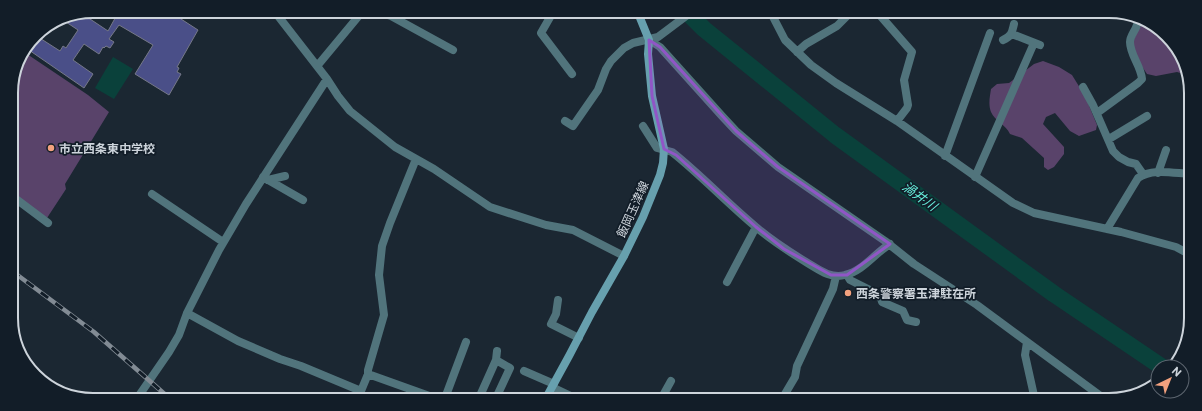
<svg xmlns="http://www.w3.org/2000/svg" width="1202" height="411" font-family="Commissioner,'Noto Sans JP',sans-serif">
<style>
.green{fill:#59436a}
.water{fill:#0a413b}
.lines{fill:none;stroke-linecap:round;stroke-linejoin:round}
.river{stroke:#0a413b;stroke-width:17}
.building{fill:#4a4f88;stroke:#757888}
.minor{stroke:#51747c;stroke-width:8}
.secondary{stroke:#67a0ae;stroke-width:8}
.rail-casing{stroke:#828b94;stroke-width:4.5}
.rail{stroke:#121d28;stroke-width:3;stroke-dasharray:9;stroke-linecap:butt}
.marked{fill:#9056c6;fill-opacity:0.2;stroke:#9056c6;stroke-width:3;stroke-linejoin:round}
.poi-dot{fill:#f2a17e;stroke:#121d28;stroke-width:1.5}
.labels{text-anchor:middle;dominant-baseline:central;stroke-width:3.5;stroke-linejoin:round;paint-order:stroke}
.poi-label{font-size:12px;font-weight:bold;fill:#cdd4db;stroke:#121d28;text-anchor:start}
.street-label{font-size:12px;fill:#cdd4db;stroke:#121d28}
.water-label{font-size:13px;font-style:italic;fill:#67f0dd;stroke:#121d28}
.rim{fill:none;stroke:#cdd4db;stroke-width:2}
</style>
<rect width="100%" height="100%" fill="#1b2732"/>
<path class="green" d="M1142,21l28,18 19,38v26c-2,-9 -1,-18 -2,-28l-10,-3 -21,4 -9,-2c-6,-9 -17,-24 -13,-35 3,-7 6,-11 8,-18z
M24,52l64,43 21,17 -44,72 1,5 -19,29 -35,-25 -1,-105 6,-27z
M1043,61l16,6 13,8 13,21 12,29 -1,5 -17,6 -9,-5 -15,-18 -9,4 -3,7 21,23v7l-10,13 -6,3 -4,-3v-9l-22,-20 -12,-4c-4,-9 -15,-13 -19,-22 -3,-8 -1,-16 0,-23l6,-5 12,-1 25,-19z"/>
<path class="water" d="M113,57l20,12 -19,30 -19,-11z"/>
<g class="lines">
<path class="river" d="M688,13l16,16 131,106 219,159 108,73"/>
</g>
<path class="building" d="M119,11h52l11,6 -1,2 17,11 -21,37 2,1 -2,4 4,2 -12,21 -34,-21 18,-29 -34,-20 -10,14 5,3 -4,6 -4,-2 -2,2 -1,-1 -4,7 -15,-10 -11,16 20,14 -9,14 -58,-40 9,-13 25,16 3,-5 3,2 12,-18 -18,-12 2,-1 19,-4 27,18z"/>
<g class="lines">
<path class="minor" d="M377,12l14,4 62,34
M553,12l-12,21 31,41
M771,13l14,27 26,25 25,18 61,38 116,82 21,10 87,19 55,15 13,7
M878,13l34,39 -8,28 4,25 -1,3 -10,13
M1012,34l28,11
M649,40l11,7 62,69 14,15 42,36 107,74 29,23 63,41 129,95
M1003,40c9,-4 9,-8 11,-16
M797,52l9,-8 31,-18 13,-13
M318,65l44,-53
M327,79l11,17 12,15 45,36 39,22 56,38 56,18 27,5 51,26
M1083,87l10,18 20,46 6,6 9,5 8,2 7,10
M1097,113l41,-30 4,-4c-1,-13 -12,-24 -12,-37 0,-8 9,-14 8,-24
M565,121l8,5 25,-36 8,-21 5,-8 13,-13 9,-5 25,-6 32,-24
M643,126l14,22 15,4c29,23 55,51 84,75 15,13 32,24 50,35 12,7 24,17 39,13 18,-4 30,-22 45,-31
M1109,139l38,-23
M945,156l45,-123
M1158,173l8,-23
M263,177l40,23
M975,177l59,-134
M268,180l17,-4
M152,194l71,48
M12,196l36,27
M1107,229l31,-51c14,-10 35,-5 51,-4
M847,275l3,5 30,15 2,7 21,9 4,9 9,2
M727,282l29,-55
M558,300l-2,14 -5,10 28,14
M187,313l51,28 42,18 21,7 60,25
M1027,342l-2,13 10,45
M496,360l14,8 -14,30
M524,371l30,13
M368,374v-4l16,-55 -5,-40 3,-29 8,-23 26,-64
M552,387l23,11
M138,397l31,-45 10,-17 8,-22 32,-63 27,-46 81,-125 -52,-67
M361,398v-7l7,-17 67,24
M445,398l21,-56
M479,398l17,-38 1,-9
M661,399l10,-18
M782,399l13,-22 2,-11 36,-77 3,-13"/>
<path class="secondary" d="M546,398l23,-42 23,-44 32,-56 19,-39 17,-42 3,-12 1,-14 -12,-53 -4,-42 1,-14 -11,-27"/>
<defs>
<path id="rail" d="M12,271l82,61 74,65"/>
</defs>
<use href="#rail" class="rail-casing"/>
<use href="#rail" class="rail"/>
</g>
<path class="marked" d="M649,40l11,7 76,84 42,36 112,77 -43,31h-16l-47,-26 -28,-22 -80,-72 -12,-6 -12,-53z"/>
<g class="poi-dot">
<circle cx="51" cy="148" r="4"/>
<circle cx="848" cy="293" r="4"/>
</g>
<g class="labels">
<g class="poi-label">
<text x="59" y="148">市立西条東中学校</text>
<text x="856" y="293">西条警察署玉津駐在所</text>
</g>
<g class="street-label">
<text transform="translate(632 209) rotate(-66)">飯岡玉津線</text>
</g>
<g class="water-label">
<text transform="translate(920 196) rotate(36)">渦井川</text>
</g>
</g>
<path d="M0 0H1202V411H0ZM93 18H1109A75 75 0 0 1 1184 93V318A75 75 0 0 1 1109 393H93A75 75 0 0 1 18 318V93A75 75 0 0 1 93 18Z" fill="#121d28" fill-rule="evenodd"/>
<path class="rim" d="M93 18H1109A75 75 0 0 1 1184 93V318A75 75 0 0 1 1109 393H93A75 75 0 0 1 18 318V93A75 75 0 0 1 93 18Z"/>
<g transform="translate(1170 379) rotate(43)"><circle r="19" fill="#121d28" stroke="#5d6670"/>
<path d="M0-3L7 15L0 10L-7 15Z" fill="#f2a17e"/>
<text y="-6" font-size="11" font-weight="bold" text-anchor="middle" fill="#cdd4db">N</text>
</g>
</svg>
